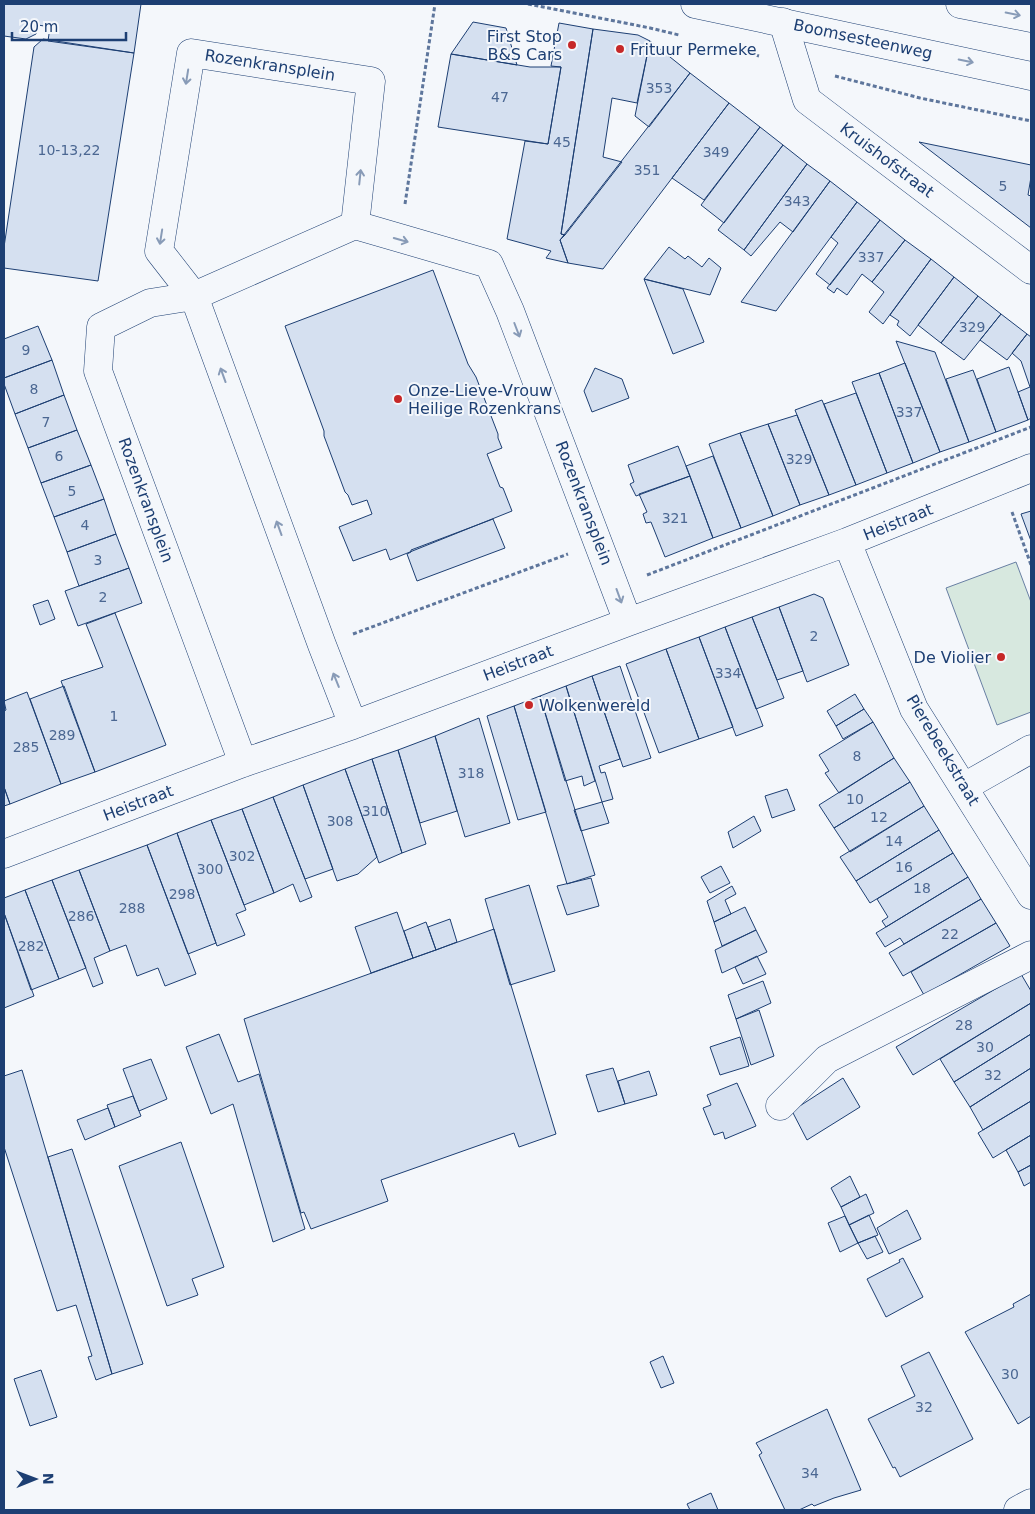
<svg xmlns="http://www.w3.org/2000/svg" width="1035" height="1514" font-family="'DejaVu Sans',sans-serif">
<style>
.green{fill:#d7e8df;stroke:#687fa3}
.building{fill:#d5e0f0;stroke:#1d3f73}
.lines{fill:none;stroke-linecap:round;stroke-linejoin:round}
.minor-casing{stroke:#1d3f73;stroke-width:29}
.major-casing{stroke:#1d3f73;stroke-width:29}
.highway-casing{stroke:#1d3f73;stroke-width:29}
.path{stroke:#5e769c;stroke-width:3;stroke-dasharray:4 2.5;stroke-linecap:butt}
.minor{stroke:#f4f7fb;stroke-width:28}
.major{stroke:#f4f7fb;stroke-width:28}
.highway{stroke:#f4f7fb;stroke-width:28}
.oneway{stroke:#889bb7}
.poi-dot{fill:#c62828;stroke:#f4f7fb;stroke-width:2}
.labels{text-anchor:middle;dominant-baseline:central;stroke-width:4;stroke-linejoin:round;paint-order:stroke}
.number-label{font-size:14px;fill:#4b6792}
.poi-label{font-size:16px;fill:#1d3f73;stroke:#f4f7fb;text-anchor:start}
.street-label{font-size:16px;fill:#1d3f73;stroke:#f4f7fb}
</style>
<rect width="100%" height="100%" fill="#f4f7fb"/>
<path class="green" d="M1016,562l15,40v110l-34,13 -51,-137z"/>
<path class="building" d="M4,4h137l-7,49 -86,-12 2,-14 -12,-2 -2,9 -10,5 -22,-3z
M473,22l33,6 11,37 -66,-11z
M559,23l34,6 -32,205 4,1 -5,5 8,23 -22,-5 5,-7 -44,-12 18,-98 23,3 13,-77 -10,-1z
M593,29l45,6 12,6 -13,62 -25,-5 -9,59 19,5 -57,73 -4,-1z
M43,39l91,14 -36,228 -94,-13v-21l30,-200z
M650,41l40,32 -41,54 -14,-11z
M451,54l79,13h31l-13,77 -110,-17z
M690,73l39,30 -126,166 -35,-6 -8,-23z
M729,103l31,24 -56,73 -32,-22z
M760,127l23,18 -59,78 -23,-18z
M919,142l112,23v12l-3,18 3,1v32z
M783,145l24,19 -63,86 -26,-20z
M807,164l23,17 -37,51 -13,-10 -29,34 -7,-6z
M830,181l27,21 -81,109 -35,-9z
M857,202l23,18 -50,65 -14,-11 22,-31 -7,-6z
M880,220l25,20 -33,42 -10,-8 -15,21 -10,-7 -3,5 -7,-5z
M905,240l26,19 -48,65 -14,-12 15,-20 -12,-10z
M669,247l16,12 3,-3 14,11 7,-9 12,10 -11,27 -66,-16z
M931,259l23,18 -44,59 -13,-11 2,-4 -9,-6z
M433,270l35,94 8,13 22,57v4l4,10 -15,6 13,33 3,1 9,23 -122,49 -4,-11 -33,12 -14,-34 33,-13 -5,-14 -15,5 -4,-10 -3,-3 -21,-56v-5l-4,-11 -35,-94z
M954,277l24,19 -37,47 -23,-18z
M644,279l39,10 21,53 -31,12z
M978,296l23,18 -37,46 -23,-17z
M1001,314l26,20 -20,26 -27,-20z
M38,326l14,34 -48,18v-39z
M1027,334l4,3v81l-3,2 -10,-28 12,-5 -9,-26 -9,-8z
M896,341l39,11 34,90 -29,10z
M52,360l12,35 -49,19 -11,-30v-6z
M905,363l35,89 -27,11 -34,-90z
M1009,367l19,53 -32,12 -19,-53z
M595,368l27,11 7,19 -37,14 -8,-21z
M973,370l23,62 -27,10 -23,-63z
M879,373l34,90 -26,10 -35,-91z
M856,393l31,80 -31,12 -32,-81z
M64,395l13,35 -49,18 -13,-34z
M822,400l34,85 -27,10 -34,-85z
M797,415l32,80 -29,10 -32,-81z
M768,424l32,81 -27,11 -33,-83z
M77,430l14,35 -50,18 -13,-35z
M740,433l33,83 -32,12 -32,-84z
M678,446l12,30 -54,20 -6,-12 4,-2 -6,-17z
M713,456l28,72 -28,10 -27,-72z
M91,465l13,34 -50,18 -13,-34z
M690,476l23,62 -48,19 -14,-35 -5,1 -3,-9 4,-2 -8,-18z
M104,499l12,35 -49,18 -13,-35z
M1031,511v30l-10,-27z
M493,519l12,29 -88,33 -10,-27 4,-2v-2z
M116,534l13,34 -50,18 -12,-34z
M129,568l13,35 -64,23 -13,-35z
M814,594l9,4 26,67 -42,17 -28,-75z
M48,600l7,19 -15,6 -7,-20z
M779,607l24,64 -26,9 -25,-63z
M115,613l51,132 -71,27 -34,-91 42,-14 -17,-43z
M752,617l32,81 -28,11 -31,-82z
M725,627l38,99 -27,10 -37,-99z
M699,637l34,90 -34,12 -33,-90z
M666,649l33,90 -40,14 -33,-89z
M620,666l31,92 -28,9 -31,-91z
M592,676l28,83 -21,7 2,7 4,-1 8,27 -11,3 -36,-116z
M64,686l31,86 -34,12 -31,-85z
M566,686l29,95 -11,5 -2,-10 -17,5 -25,-85z
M27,692l34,92 -51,20 -6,-17v-76l2,-1 -2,-9z
M855,694l9,15 -28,17 -9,-15z
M540,696l55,179 -28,9 -53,-178z
M514,706l32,106 -28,8 -31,-104z
M864,709l9,13 -30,17 -7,-13z
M479,718l31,105 -45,14 -30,-101z
M873,722l21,36 -55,35 -14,-20 4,-2 -10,-16z
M435,736l22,75 -37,12 -22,-73z
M398,750l28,94 -24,9 -30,-94z
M894,758l16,24 -76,46 -15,-23z
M372,759l30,94 -23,10 -34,-94z
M345,769l32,88 -19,17 -21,7 -34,-96z
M910,782l14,24 -74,46 -16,-24z
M303,785l30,84 -28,10 -32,-82z
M4,787l6,17 -6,2z
M787,789l8,21 -23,8 -7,-22z
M273,797l39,100 -12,5 -7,-18 -19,9 -32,-84z
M602,802l7,21 -28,8 -7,-21z
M924,806l15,24 -83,51 -16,-24z
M242,809l32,84 -30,12 -33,-85z
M754,816l7,15 -28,17 -5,-16z
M211,820l35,90 -10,4 9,21 -28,11 -40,-113z
M939,830l14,23 -83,50 -14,-22z
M177,833l39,110 -28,11 -41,-109z
M147,845l49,129 -31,12 -7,-18 -21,8 -11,-31 -16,6 -31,-81z
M953,853l15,24 -82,50 -4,-6 6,-4 -11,-18z
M721,866l9,17 -20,10 -9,-16z
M79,870l31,81 -16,7 9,25 -10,4 -41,-107z
M968,877l13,22 -77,45 -4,-6 -15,9 -9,-14z
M591,878l8,28 -32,9 -10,-29z
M52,880l34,88 -27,11 -34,-89z
M529,885l26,86 -45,14 -25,-86z
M732,886l4,8 -11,6 6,14 -17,8 -7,-21z
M25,890l34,89 -28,11 -27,-77v-15z
M981,899l15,24 -93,53 -14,-23z
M745,907l11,23 -34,16 -8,-24z
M397,912l16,46 -42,15 -16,-46z
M4,913l30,83 -30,12z
M450,919l7,23 -21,8 -8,-23z
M426,922l10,28 -23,8 -9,-27z
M996,923l14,23 -86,49 -13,-23z
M494,929l62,205 -37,13 -5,-14 -133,47 7,21 -77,28 -7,-17 -3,1 -57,-194z
M756,930l11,22 -45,21 -7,-23z
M757,956l9,18 -23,10 -8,-17z
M1021,974l10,17v12l-118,72 -17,-28z
M763,981l8,22 -35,16 -8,-24z
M1031,1003v31l-77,48 -14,-23z
M759,1010l15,46 -23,9 -15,-46z
M219,1034l19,48 21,-8 46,155 -32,13 -40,-138 -22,10 -25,-67z
M1031,1034v34l-61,39 -16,-25z
M740,1037l9,29 -29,9 -10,-28z
M151,1059l16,40 -28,12 -16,-42z
M613,1068l12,36 -27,8 -12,-37z
M1031,1068v33l-48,29 -13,-23z
M22,1070l90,304 -16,6 -8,-23 4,-1 -16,-51 -19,6 -53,-164v-71z
M649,1071l8,24 -32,9 -7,-23z
M843,1078l17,29 -53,33 -15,-29z
M737,1083l19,43 -31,13 -2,-7 -9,3 -11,-27 8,-3 -4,-10z
M133,1096l8,20 -26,11 -8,-22z
M1031,1101v34l-38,23 -15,-25z
M108,1108l7,19 -30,13 -8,-20z
M1031,1135v30l-13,7 -12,-22z
M181,1142l43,125 -32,12 6,16 -31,11 -48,-140z
M72,1149l71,215 -31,10 -64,-217z
M1031,1165v17l-7,4 -6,-14z
M850,1176l10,21 -19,10 -10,-19z
M866,1194l8,19 -25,12 -8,-18z
M907,1210l14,29 -32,15 -12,-26z
M869,1215l9,20 -20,8 -9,-18z
M845,1216l13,27 -18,9 -12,-29z
M875,1236l8,16 -16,7 -9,-16z
M903,1258l20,39 -37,20 -19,-38 33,-17 -1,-2z
M1031,1294v122l-13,8 -53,-92 49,-25 -1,-3z
M929,1352l44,87 -73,38 -5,-10 -2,1 -25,-49 47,-23 -14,-30z
M663,1356l11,27 -13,5 -11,-26z
M41,1370l16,47 -27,9 -16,-47z
M827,1409l34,81 -27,8 -20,8 -2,-2 -13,6h-14l-26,-55 3,-2 -6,-10z
M711,1493l7,17h-28l-3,-6z"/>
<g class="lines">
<defs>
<path id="minor" d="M783,22l24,78 224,170
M847,542l67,167 117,186
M353,725l-31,-80 -128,-349 -35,-45 32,-198 180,28 -16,144
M243,763l-145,-392 3,-44 49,-24 44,-7 161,-71 134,39 21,47 118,311
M964,787l67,-38
M4,854l239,-91 110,-38 275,-103 219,-80 184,-74
M780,1106l47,-47 204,-104
M1018,1510l13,-7"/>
<path id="major" d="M695,4l336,72"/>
<path id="highway" d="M960,4l71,14"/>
</defs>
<use href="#minor" class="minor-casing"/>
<use href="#major" class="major-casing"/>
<use href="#highway" class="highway-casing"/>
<path class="path" d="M528,4l122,24 29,7
M738,50l21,6
M835,76l85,22 111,23
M405,204l30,-200
M1012,512l19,53
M647,575l384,-148
M353,634l215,-80"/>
<use href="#minor" class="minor"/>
<use href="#major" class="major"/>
<use href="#highway" class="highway"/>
</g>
<defs><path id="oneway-shaft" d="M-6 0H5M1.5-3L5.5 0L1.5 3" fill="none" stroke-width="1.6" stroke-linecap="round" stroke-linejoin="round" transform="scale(1.25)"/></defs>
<g class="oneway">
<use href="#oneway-shaft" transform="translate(1013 14) rotate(11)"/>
<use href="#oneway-shaft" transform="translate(966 61) rotate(12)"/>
<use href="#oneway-shaft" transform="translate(187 77) rotate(99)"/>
<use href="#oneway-shaft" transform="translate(360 177) rotate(-84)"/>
<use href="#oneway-shaft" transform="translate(161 237) rotate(99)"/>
<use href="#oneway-shaft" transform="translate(401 240) rotate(16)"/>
<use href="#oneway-shaft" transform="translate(517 330) rotate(69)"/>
<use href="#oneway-shaft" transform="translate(223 375) rotate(-110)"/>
<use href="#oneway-shaft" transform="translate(279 528) rotate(-110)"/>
<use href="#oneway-shaft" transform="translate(619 596) rotate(70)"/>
<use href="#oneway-shaft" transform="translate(336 680) rotate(-112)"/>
</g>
<g class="poi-dot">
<circle cx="572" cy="45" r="5"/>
<circle cx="620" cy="49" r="5"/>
<circle cx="398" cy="399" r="5"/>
<circle cx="1001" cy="657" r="5"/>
<circle cx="529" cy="705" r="5"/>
</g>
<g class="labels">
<g class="number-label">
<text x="659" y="88">353</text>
<text x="500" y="97">47</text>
<text x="562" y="142">45</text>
<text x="69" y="150">10-13,22</text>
<text x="716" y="152">349</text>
<text x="647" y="170">351</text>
<text x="1003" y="186">5</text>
<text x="797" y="201">343</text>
<text x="871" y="257">337</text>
<text x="972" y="327">329</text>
<text x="26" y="350">9</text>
<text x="34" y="389">8</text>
<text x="909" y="412">337</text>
<text x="46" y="422">7</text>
<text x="59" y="456">6</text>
<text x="799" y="459">329</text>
<text x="72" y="491">5</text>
<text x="675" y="518">321</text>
<text x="85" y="525">4</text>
<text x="98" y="560">3</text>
<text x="103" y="597">2</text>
<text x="814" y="636">2</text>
<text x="728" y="673">334</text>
<text x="114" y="716">1</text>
<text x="62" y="735">289</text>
<text x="26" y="747">285</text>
<text x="857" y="756">8</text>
<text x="471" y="773">318</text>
<text x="855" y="799">10</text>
<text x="375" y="811">310</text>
<text x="879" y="817">12</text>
<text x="340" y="821">308</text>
<text x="894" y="841">14</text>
<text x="242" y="856">302</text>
<text x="904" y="867">16</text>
<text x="210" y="869">300</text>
<text x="922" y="888">18</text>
<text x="182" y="894">298</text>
<text x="132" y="908">288</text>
<text x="81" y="916">286</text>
<text x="950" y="934">22</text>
<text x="31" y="946">282</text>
<text x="964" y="1025">28</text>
<text x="985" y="1047">30</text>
<text x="993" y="1075">32</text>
<text x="1010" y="1374">30</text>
<text x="924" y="1407">32</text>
<text x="810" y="1473">34</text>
</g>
<g class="poi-label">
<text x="562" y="36" text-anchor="end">First Stop<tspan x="562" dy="18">B&amp;S Cars</tspan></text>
<text x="630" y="49">Frituur Permeke</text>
<text x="408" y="390">Onze-Lieve-Vrouw<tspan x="408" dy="18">Heilige Rozenkrans</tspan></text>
<text x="991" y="657" text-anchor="end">De Violier</text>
<text x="539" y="705">Wolkenwereld</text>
</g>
<g class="street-label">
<text transform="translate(863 39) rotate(12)">Boomsesteenweg</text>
<text transform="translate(270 65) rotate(9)">Rozenkransplein</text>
<text transform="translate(887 160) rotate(37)">Kruishofstraat</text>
<text transform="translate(146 500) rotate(70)">Rozenkransplein</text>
<text transform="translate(584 503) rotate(69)">Rozenkransplein</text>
<text transform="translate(898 522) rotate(-22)">Heistraat</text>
<text transform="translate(518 663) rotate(-21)">Heistraat</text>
<text transform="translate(943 750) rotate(59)">Pierebeekstraat</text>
<text transform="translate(138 803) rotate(-21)">Heistraat</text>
</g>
</g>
<rect width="1035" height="1514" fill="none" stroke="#1d3f73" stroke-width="10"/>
<g transform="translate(35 1479) rotate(89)" stroke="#f4f7fb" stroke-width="4" paint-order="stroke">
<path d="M0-4L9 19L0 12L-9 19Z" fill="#1d3f73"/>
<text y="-8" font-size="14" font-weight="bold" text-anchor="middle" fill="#1d3f73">N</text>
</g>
<path d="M12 32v8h114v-8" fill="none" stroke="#1d3f73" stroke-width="2.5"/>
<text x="20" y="32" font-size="15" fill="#1d3f73" stroke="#f4f7fb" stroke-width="4" paint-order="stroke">20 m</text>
</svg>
